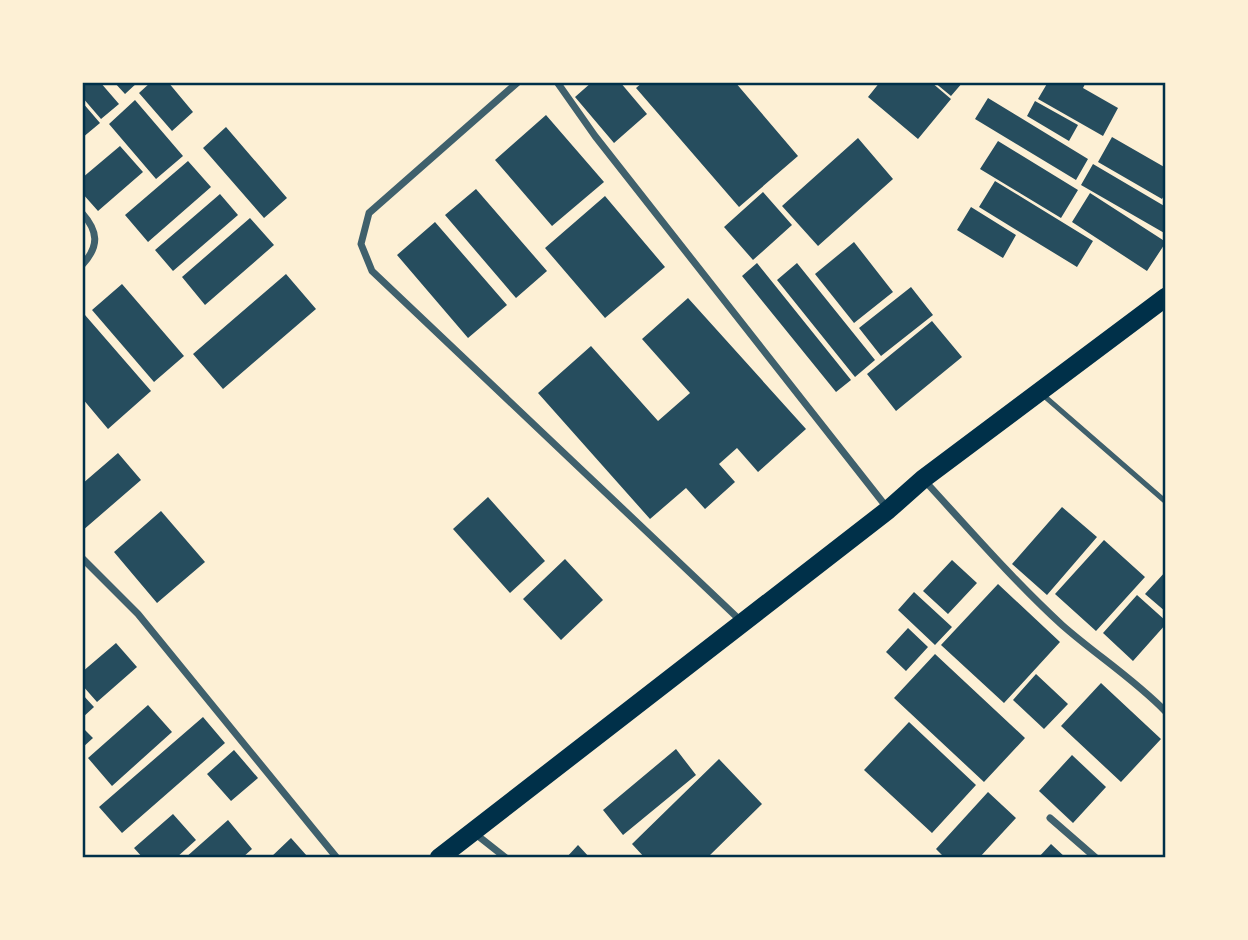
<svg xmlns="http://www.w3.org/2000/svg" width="1248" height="940" font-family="Overpass,sans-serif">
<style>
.building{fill:#264d5e}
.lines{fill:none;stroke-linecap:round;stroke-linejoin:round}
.service{stroke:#3f606c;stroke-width:5}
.minor{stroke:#3f606c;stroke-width:7}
.trunk{stroke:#003049;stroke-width:19}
.neatline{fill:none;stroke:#003049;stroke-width:2.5}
</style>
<rect width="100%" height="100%" fill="#fdf0d5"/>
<path class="building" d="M82,82h18l19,22 -18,15 -19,-22z
M114,82h24l-13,12z
M151,82h17l25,30 -21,19 -33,-38z
M592,82h28l27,32 -33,29 -39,-46z
M643,82h92l63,74 -59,51 -103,-119z
M880,82h51l20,17 -33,40 -50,-42z
M934,82h29l-12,14z
M1048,82h38l-3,6 35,20 -15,28 -65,-37z
M988,98l100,61 -12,21 -101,-61z
M135,100l48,56 -27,23 -47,-55z
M1035,101l43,24 -9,16 -42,-25z
M82,102l18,21 -18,15z
M546,115l58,67 -52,44 -57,-66z
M226,127l61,71 -23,20 -61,-70z
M1112,137l54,31v24l-4,7 -64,-37z
M858,138l35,41 -75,67 -36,-40z
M998,141l80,49 -17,28 -81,-49z
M120,146l23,26 -45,39 -16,-18v-15z
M188,161l23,26 -63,55 -23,-27z
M1093,164l73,43v27l-85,-49z
M995,181l98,60 -16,26 -98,-60z
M476,189l71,82 -31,27 -71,-83z
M763,192l29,33 -39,35 -29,-33z
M1090,193l76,49 -19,29 -75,-49z
M220,194l18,21 -65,56 -18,-21z
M605,196l60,71 -60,51 -60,-70z
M971,207l45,28 -13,23 -46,-28z
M250,218l24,27 -69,60 -23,-28z
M435,222l72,83 -39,33 -71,-83z
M854,242l39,50 -39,31 -39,-49z
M757,263l94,117 -15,12 -94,-116z
M797,263l78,97 -20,17 -78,-97z
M286,274l30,35 -93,80 -30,-35z
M122,284l62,72 -30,26 -62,-72z
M911,287l22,28 -52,41 -22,-28z
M688,298l118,131 -48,43 -21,-24 -18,16 16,18 -30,27 -19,-21 -36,31 -112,-126 53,-47 67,75 32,-28 -48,-54z
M85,315l66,76 -43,38 -26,-31v-80z
M932,321l30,36 -66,54 -29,-37z
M118,453l23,27 -59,51v-47z
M488,497l57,64 -35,32 -57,-64z
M1062,507l35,30 -50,58 -35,-31z
M161,511l44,51 -48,41 -43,-51z
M1104,540l41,37 -49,54 -41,-37z
M565,559l38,41 -42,40 -38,-41z
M952,560l25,23 -29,31 -25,-23z
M1166,571v41l-21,-18z
M998,584l62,58 -56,61 -63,-58z
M914,592l38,35 -17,18 -37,-35z
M1137,595l29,26v3l-33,37 -30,-28z
M908,628l20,19 -22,24 -20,-19z
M116,643l21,24 -40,35 -15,-17v-13z
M935,654l90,84 -41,44 -90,-84z
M1036,674l32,30 -24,25 -31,-29z
M1101,683l60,56 -40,43 -60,-56z
M82,694l12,13 -12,11z
M148,705l24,27 -60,54 -24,-28z
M203,717l22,26 -103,90 -23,-26z
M909,722l67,63 -44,48 -68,-63z
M82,727l11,11 -11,10z
M676,749l20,26 -73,60 -20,-25z
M234,750l24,28 -27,23 -24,-27z
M1072,755l34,32 -33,36 -34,-32z
M719,759l43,45 -55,54h-62l-13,-14z
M988,792l28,26 -37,40h-34l-9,-9z
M173,814l23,26 -20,18h-33l-9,-10z
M228,820l24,29 -10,9h-57z
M291,838l16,18 -37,2z
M1051,844l15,14h-28z
M578,845l12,13h-24z"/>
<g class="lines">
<path class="service" d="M1043,395l123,107"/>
<path class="minor" d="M518,82l-149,131 -8,31 11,27 370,351
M557,82l38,54 293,373
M82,213c16,18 18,33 0,52
M924,480c45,49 89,100 138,145 34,30 72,54 104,87
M82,558l56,56 199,244
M1050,818l46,40
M473,832l33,26"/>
<path class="trunk" d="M439,858l449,-348 35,-31 243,-182"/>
</g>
<rect width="1248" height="940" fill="none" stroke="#fdf0d5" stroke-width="168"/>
<rect x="84" y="84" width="1080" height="772" class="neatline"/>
</svg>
